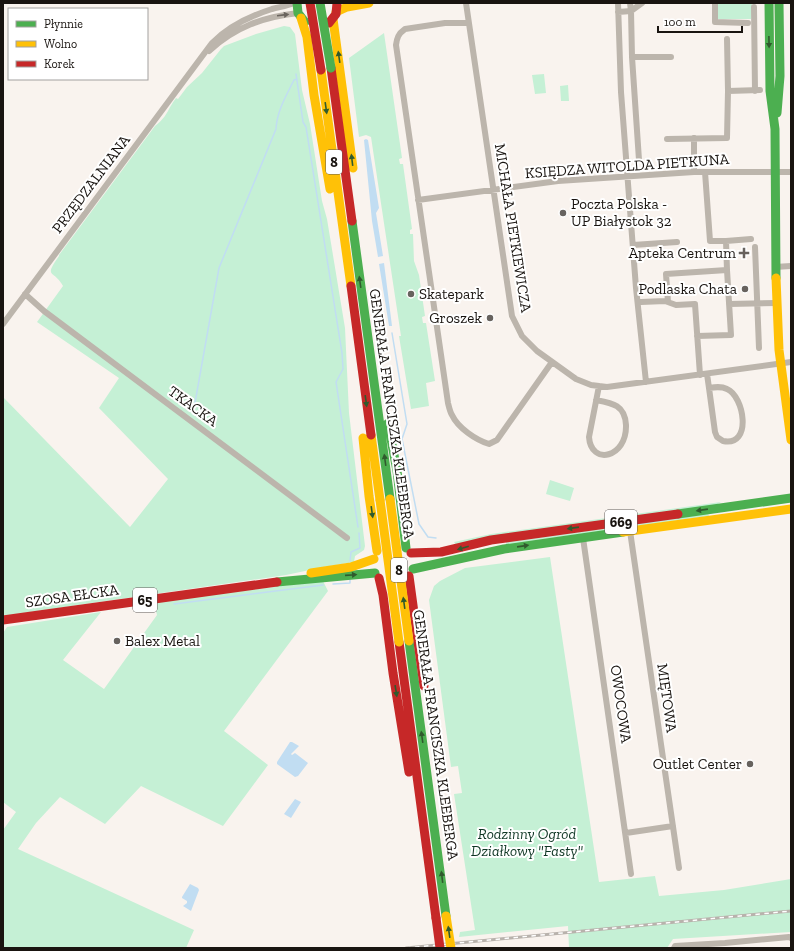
<svg xmlns="http://www.w3.org/2000/svg" width="794" height="951" font-family="'Zilla Slab',serif">
<style>
.green{fill:#c5f0d5}
.water{fill:#c1ddf2}
.lines{fill:none;stroke-linecap:round;stroke-linejoin:round}
.stream{stroke:#c1ddf2;stroke-width:1.5}
.street{stroke:#bcb5ac;stroke-width:6}
.fast{stroke:#4caf50;stroke-width:9}
.slow{stroke:#ffc107;stroke-width:9}
.jam{stroke:#c62828;stroke-width:9}
.rail-casing{stroke:#b8b2ac;stroke-width:3}
.rail{stroke:#fff;stroke-width:1.5;stroke-dasharray:4.5;stroke-linecap:butt}
.fast-bridge{stroke:#4caf50;stroke-width:9}
.slow-bridge{stroke:#ffc107;stroke-width:9}
.jam-bridge{stroke:#c62828;stroke-width:9}
.oneway{fill:#6a645e}
.oneway2{fill:#305a2d}
.poi-dot{fill:#67625e;stroke:#fff;stroke-width:1.5}
.labels{text-anchor:middle;dominant-baseline:central;stroke-width:4;stroke-linejoin:round;paint-order:stroke}
.shield{fill:#fff;stroke:#5e5a58;stroke-width:1}
.shield-label{font-size:14px;font-weight:bold;fill:#191410}
.street-label{font-size:15px;fill:#191410;stroke:#fff}
.poi-label{font-size:15px;fill:#191410;stroke:#fff;text-anchor:end}
.park-label{font-size:15px;font-style:italic;fill:#0f3624;stroke:#fff}
</style>
<rect width="100%" height="100%" fill="#f9f3ee"/>
<path class="green" d="M718,3h42l-8,1 -1,15h-33z
M284,26l6,1 5,7 7,56 8,34 12,77 5,18 18,109 4,85 16,133 -1,4 -9,6 -1,6 -30,5 -38,8 -283,41v-219l127,130 38,-48 -69,-71 20,-30 -82,-56 26,-36c-9,-17 -20,-7 -4,-30v-1l96,-129c13,-10 12,-16 21,-28l2,1 9,-12 15,-14 19,-24 3,-3 32,-12z
M384,33l18,125 -3,1 1,5h3l9,65 -2,1v4h3l1,27 5,14 6,41 -3,1 1,6h3l9,58 -9,2 3,23 -18,3 -12,-73h2l-30,-199 -5,-2 -7,2 -10,-79z
M544,74l2,19 -11,1 -3,-19z
M568,85l1,16h-8l-1,-15z
M550,480l24,8 -4,13 -24,-7z
M721,502l-5,3 -260,40 -2,-3 37,-8z
M708,513l1,3 -203,29v-4z
M550,557l49,325 56,-6 4,20 65,-6 67,-11v53l-118,7 -6,9h-98l-1,-22 -109,11 1,-5 15,-2 -21,-136 8,-1 -4,-27 -7,1 -22,-167 5,-14 6,-5 25,-13z
M323,581l5,10 -104,140 44,34 -45,61 -82,-40 -36,38 -45,-27 -24,26 -18,26 176,81 -8,18h-183v-118l13,-18 -13,-10v-169l4,-6 94,-15 -38,48 41,29 53,-74 -3,-13z"/>
<path class="water" d="M366,139l2,1 11,68 -3,5 7,43 -5,1 -6,-36 -8,-81z
M384,263l8,63h-3l-10,-62z
M290,742h2l7,4 -8,8 1,1 3,-2 13,10 -10,13 -3,1 -18,-13v-2z
M295,799l6,3 -10,16 -7,-4z
M190,884l8,4 1,2 -8,21 -8,-5 4,-3v-2l-5,-3v-1z"/>
<g class="lines">
<path class="stream" d="M296,74l7,48 3,5 36,226 1,16 -7,13 22,145
M392,333l15,91 -5,15 17,85 9,13 8,1
M193,414l26,-146 57,-139c1,-18 10,-33 18,-49l3,-1
M350,561l1,-9 9,-4 -1,-15
M333,584l17,-1v-3
M174,604l149,-19"/>
<path class="street" d="M466,3l46,313 10,20 15,15 39,28 15,6 16,2 184,-25
M618,3l3,89 15,196 10,94
M715,3v19l33,1
M754,7l1,84
M618,12l13,-1 -1,-8
M468,23h-23l-40,6c-7,5 -8,9 -9,16l52,358c1,4 2,9 4,12 6,13 24,25 37,29l8,-4 55,-78
M209,51c26,-24 54,-34 89,-38
M632,57h39
M728,91l32,-1
M667,139l60,-1 1,-47 -1,-52
M639,160l-7,-103 -1,-46 11,-8
M694,172v-34
M705,172l5,69h16l1,29
M418,200l140,-19 136,-9h97
M726,241l25,-2
M633,245l44,-3
M755,247l4,101
M775,267l16,-1
M25,294l19,17 303,227
M641,302l24,-1 11,4 19,-1 5,71
M668,302l-2,-28 61,-4 4,65 -34,1
M729,304l47,-1
M3,324l209,-281c16,-16 38,-27 60,-34 7,-2 15,-3 22,-6
M707,374l2,14c6,-1 12,-2 18,1 17,7 26,58 -4,52l-6,-4 -2,-5 -6,-44
M596,400c16,3 29,5 30,25 1,33 -35,41 -37,12l10,-51
M630,531l49,337
M583,538l48,336
M626,833l47,-7
M674,948l1,-2 50,-3 64,-6 2,1"/>
<path class="fast" d="M297,3l1,10 7,9
M769,3l1,88 5,38 1,149
M777,113l3,-37 -1,-73
M352,221l38,278
M388,423l9,48 9,77
M678,514l113,-16
M413,569l91,-20 119,-17
M277,582l98,-9
M409,641l37,275"/>
<path class="slow" d="M336,12l11,-5 22,-4
M301,18l6,19 7,58 16,94
M333,19l20,149
M321,70l30,216
M776,278l3,72 12,90
M371,435l9,65
M363,438l6,58 8,55
M623,532l168,-23
M311,573l40,-6 23,-8"/>
<path class="jam" d="M329,23l7,-9 1,-11
M331,68l21,153
M351,286l20,149
M411,553l30,-1 50,-12 187,-26
M409,576l15,110
M379,578l4,17 10,78 16,99
M3,620l274,-38
M399,642l37,276"/>
<defs>
<path id="rail" d="M406,948l385,-37"/>
</defs>
<use href="#rail" class="rail-casing"/>
<use href="#rail" class="rail"/>
<path class="fast-bridge" d="M320,3l11,65"/>
<path class="slow-bridge" d="M390,499l19,142
M380,500l19,142
M446,916l5,32"/>
<path class="jam-bridge" d="M310,3l11,67
M436,918l4,30"/>
</g>
<defs><path id="oneway-solid" d="M-6-.8H1V-3.2L6.5 0L1 3.2V.8H-6Z"/></defs>
<use class="oneway" href="#oneway-solid" transform="translate(283 15) rotate(-7)"/>
<g class="oneway2">
<use href="#oneway-solid" transform="translate(769 42) rotate(89)"/>
<use href="#oneway-solid" transform="translate(339 57) rotate(-98)"/>
<use href="#oneway-solid" transform="translate(326 108) rotate(82)"/>
<use href="#oneway-solid" transform="translate(352 160) rotate(-97)"/>
<use href="#oneway-solid" transform="translate(360 282) rotate(-98)"/>
<use href="#oneway-solid" transform="translate(366 401) rotate(82)"/>
<use href="#oneway-solid" transform="translate(385 460) rotate(-98)"/>
<use href="#oneway-solid" transform="translate(702 510) rotate(172)"/>
<use href="#oneway-solid" transform="translate(372 512) rotate(82)"/>
<use href="#oneway-solid" transform="translate(573 528) rotate(172)"/>
<use href="#oneway-solid" transform="translate(523 546) rotate(-8)"/>
<use href="#oneway-solid" transform="translate(463 548) rotate(164)"/>
<use href="#oneway-solid" transform="translate(351 575) rotate(-4)"/>
<use href="#oneway-solid" transform="translate(404 603) rotate(-98)"/>
<use href="#oneway-solid" transform="translate(396 691) rotate(81)"/>
<use href="#oneway-solid" transform="translate(422 737) rotate(-98)"/>
<use href="#oneway-solid" transform="translate(442 877) rotate(-97)"/>
<use href="#oneway-solid" transform="translate(449 932) rotate(-98)"/>
</g>
<g class="poi-dot">
<circle cx="563" cy="213" r="4"/>
<path d="M742 247h4v4h4v4h-4v4h-4v-4h-4v-4h4z"/>
<circle cx="745" cy="289" r="4"/>
<circle cx="411" cy="294" r="4"/>
<circle cx="490" cy="318" r="4"/>
<circle cx="117" cy="641" r="4"/>
<circle cx="750" cy="764" r="4"/>
</g>
<g class="labels">
<g class="shield">
<rect x="326" y="150" width="16" height="24" rx="3"/>
<rect x="605" y="510" width="32" height="24" rx="3"/>
<rect x="391" y="558" width="16" height="24" rx="3"/>
<rect x="133" y="588" width="24" height="24" rx="3"/>
</g>
<g class="shield-label">
<text x="334" y="162">8</text>
<text x="621" y="522">669</text>
<text x="399" y="570">8</text>
<text x="145" y="600">65</text>
</g>
<g class="street-label">
<text transform="translate(627 166) rotate(-4)">KSIĘDZA WITOLDA PIETKUNA</text>
<text transform="translate(91 184) rotate(-53)">PRZĘDZALNIANA</text>
<text transform="translate(513 228) rotate(81)">MICHAŁA PIETKIEWICZA</text>
<text transform="translate(193 406) rotate(36)">TKACKA</text>
<text transform="translate(392 414) rotate(82)">GENERAŁA FRANCISZKA KLEEBERGA</text>
<text transform="translate(72 596) rotate(-8)">SZOSA EŁCKA</text>
<text transform="translate(667 698) rotate(82)">MIĘTOWA</text>
<text transform="translate(621 704) rotate(82)">OWOCOWA</text>
<text transform="translate(436 735) rotate(82)">GENERAŁA FRANCISZKA KLEEBERGA</text>
</g>
<g class="poi-label">
<text x="571" y="204" text-anchor="start">Poczta Polska -<tspan x="571" dy="17">UP Białystok 32</tspan></text>
<text x="736" y="253">Apteka Centrum</text>
<text x="737" y="289">Podlaska Chata</text>
<text x="419" y="294" text-anchor="start">Skatepark</text>
<text x="482" y="318">Groszek</text>
<text x="125" y="641" text-anchor="start">Balex Metal</text>
<text x="742" y="764">Outlet Center</text>
</g>
<g class="park-label">
<text x="527" y="834">Rodzinny Ogród<tspan x="527" dy="17">Działkowy "Fasty"</tspan></text>
</g>
</g>
<rect width="794" height="951" fill="none" stroke="#191410" stroke-width="8"/>
<rect x="8" y="8" width="140" height="72" fill="#ffffff" stroke="#a3a19f"/>
<rect x="16" y="21" width="20" height="6" fill="#4caf50" stroke="#a3a19f"/>
<text x="44" y="28" font-size="12" fill="#191410">Płynnie</text>
<rect x="16" y="41" width="20" height="6" fill="#ffc107" stroke="#a3a19f"/>
<text x="44" y="48" font-size="12" fill="#191410">Wolno</text>
<rect x="16" y="61" width="20" height="6" fill="#c62828" stroke="#a3a19f"/>
<text x="44" y="68" font-size="12" fill="#191410">Korek</text>
<path d="M658 26v6h84v-6" fill="none" stroke="#191410" stroke-width="2"/>
<text x="664" y="26" font-size="12" fill="#191410" stroke="#ffffff" stroke-width="3" paint-order="stroke">100 m</text>
</svg>
